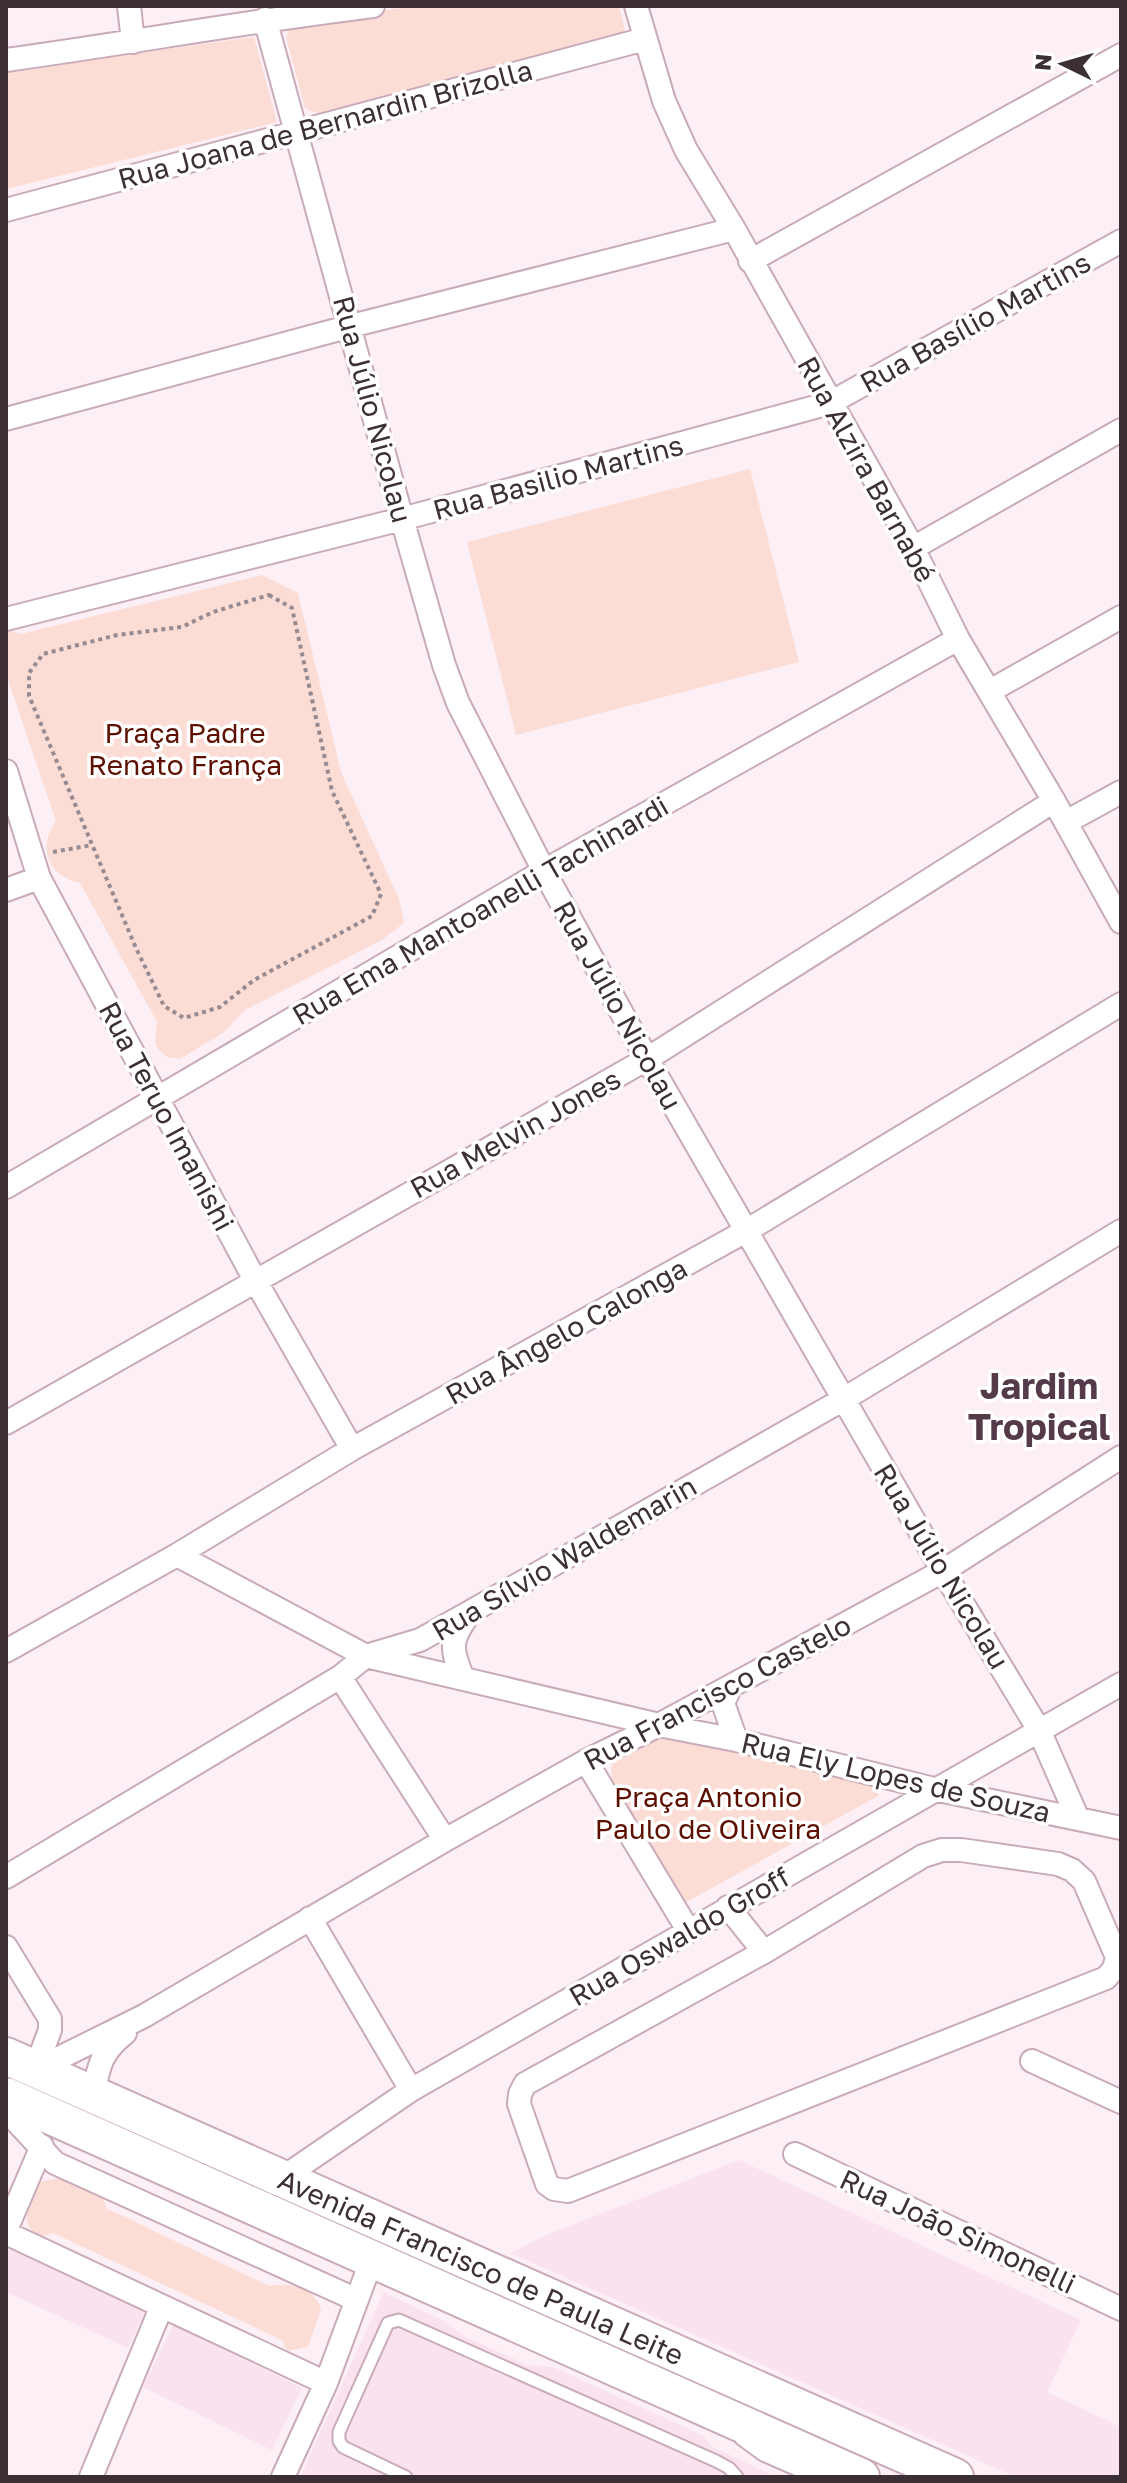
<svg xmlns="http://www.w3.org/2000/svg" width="1127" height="2483" font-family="'Golos Text',sans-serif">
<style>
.built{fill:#fae2ee}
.green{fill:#fcddd5}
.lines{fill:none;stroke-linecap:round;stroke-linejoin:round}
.lane-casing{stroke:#c9aab9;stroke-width:15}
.street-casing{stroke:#c9aab9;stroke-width:26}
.primary-casing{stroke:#c9aab9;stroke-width:40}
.path{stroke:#978a90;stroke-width:4;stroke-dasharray:4 4;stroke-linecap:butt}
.lane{stroke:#fff;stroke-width:11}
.street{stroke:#fff;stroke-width:22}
.primary{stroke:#fff;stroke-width:36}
.labels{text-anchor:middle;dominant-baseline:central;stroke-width:7;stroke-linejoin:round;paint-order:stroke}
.street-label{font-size:28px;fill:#3c3036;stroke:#fff}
.park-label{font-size:28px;fill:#5d0f00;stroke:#fff}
.district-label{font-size:36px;font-weight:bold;fill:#553b49;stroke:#fff}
</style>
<rect width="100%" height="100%" fill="#fdeff6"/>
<path class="built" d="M739,2160l342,160 -34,72 74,35v50h-105l-506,-224 34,-17z
M9,2249l136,62 -17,37 -122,-56v-36z
M384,2292l58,28 22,16 63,29 26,2 149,68 11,12 63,30h-476z
M173,2325l129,63 -30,62 -129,-63z"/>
<path class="green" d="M417,6h202l6,23 -9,13 -297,72 -14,-6 -19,-71 5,-10 10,-6z
M254,37l23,85 -271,67v-118z
M750,469l49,193 -283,73 -49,-193z
M262,575l36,18 43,179 58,127 5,24 -22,17 -137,70 -22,23 -43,26 -13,-2 -10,-9 -2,-6 2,-20 -77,-139c-32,-7 -43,-35 -24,-62l-50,-147v-45l15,5z
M661,1731l213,55 4,5v5l-195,108 -70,-118 -2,-17 4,-11z
M58,2178l45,18 3,12 163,78c20,-4 46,1 52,24l-13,37 -21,4 -5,-11 -229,-107 -13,4c-25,-14 -8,-36 1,-55z"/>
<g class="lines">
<defs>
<path id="lane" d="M741,2439l22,16 50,22
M406,2477l-63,-30 -4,-6v-9l49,-109 11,-3 317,141 13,7 8,9"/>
<path id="street" d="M129,6l4,36
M636,6l28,95 22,49 48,79 179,319 45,91 96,162 67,121
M265,19l137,500 42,146 14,38 86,168 103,188 296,512 96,159 39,89
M6,60c123,-17 244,-39 367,-54
M6,210l639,-171
M750,261l371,-206
M6,419l345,-93 383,-97
M913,548l208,-118
M6,619l396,-100 428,-116 291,-162
M990,691l131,-74
M6,771l33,107 216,402 97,169
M1066,822l55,-30
M6,890l33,-12
M6,1187l538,-316 414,-232
M6,1423l641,-364 407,-258
M177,1555l189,101 293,69 77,15 198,49 187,39
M6,1651l171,-96 175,-106 394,-218 375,-227
M340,1677l105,163
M463,1678c-13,-30 -13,-38 6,-64
M731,1686l-8,17 13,37
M586,1761l102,169
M942,1850h19l97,14 14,6 12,11 33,76 -3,12 -8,9 -538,213 -14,-2 -7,-5 -28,-80 1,-10 5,-10 239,-132 159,-96z
M6,1877l334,-200 26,-21 54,-16 50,-28 374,-213 277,-168
M728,1907l36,45
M310,1918l101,172
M6,1947l44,72v11l-15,40
M1032,2061l89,41
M35,2070l109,-54 301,-176 141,-79 73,-36 284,-154 178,-114
M93,2094c6,-29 8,-42 32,-61
M6,2110l49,53 302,137
M795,2154l326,155
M275,2183l136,-93 710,-406
M6,2230l36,-84
M6,2233l320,150
M91,2477l70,-169
M283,2477l43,-94 46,-124"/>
<path id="primary" d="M6,2056l949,421
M6,2096l855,381"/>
</defs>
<use href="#lane" class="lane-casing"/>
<use href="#street" class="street-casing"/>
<use href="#primary" class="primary-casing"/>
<path class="path" d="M269,595l23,13 40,183 49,103 -9,22 -118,64 -34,27 -36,11 -20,-12 -28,-58 -107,-252v-23l14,-19 74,-19 65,-8 31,-15z
M53,852l39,-7"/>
<use href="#lane" class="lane"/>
<use href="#street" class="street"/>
<use href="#primary" class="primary"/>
</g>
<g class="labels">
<g class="street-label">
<text transform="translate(325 124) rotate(-15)">Rua Joana de Bernardin Brizolla</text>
<text transform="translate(975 322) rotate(-29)">Rua Basílio Martins</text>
<text transform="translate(373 409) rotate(75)">Rua Júlio Nicolau</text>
<text transform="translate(867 469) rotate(61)">Rua Alzira Barnabé</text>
<text transform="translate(558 477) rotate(-15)">Rua Basilio Martins</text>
<text transform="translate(480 910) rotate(-30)">Rua Ema Mantoanelli Tachinardi</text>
<text transform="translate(618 1005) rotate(61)">Rua Júlio Nicolau</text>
<text transform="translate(167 1116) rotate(62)">Rua Teruo Imanishi</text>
<text transform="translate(515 1133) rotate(-29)">Rua Melvin Jones</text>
<text transform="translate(566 1331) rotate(-29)">Rua Ângelo Calonga</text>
<text transform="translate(564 1558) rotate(-30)">Rua Sílvio Waldemarin</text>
<text transform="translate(942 1566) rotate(59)">Rua Júlio Nicolau</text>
<text transform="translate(717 1692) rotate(-28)">Rua Francisco Castelo</text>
<text transform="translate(896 1777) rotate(13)">Rua Ely Lopes de Souza</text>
<text transform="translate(679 1936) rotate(-30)">Rua Oswaldo Groff</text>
<text transform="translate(958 2231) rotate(25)">Rua João Simonelli</text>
<text transform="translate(481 2267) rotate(24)">Avenida Francisco de Paula Leite</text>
</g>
<g class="park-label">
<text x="185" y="732">Praça Padre<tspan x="185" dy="32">Renato França</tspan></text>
<text x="708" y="1796">Praça Antonio<tspan x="708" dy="32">Paulo de Oliveira</tspan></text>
</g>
<g class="district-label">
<text x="1039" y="1385">Jardim<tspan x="1039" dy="41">Tropical</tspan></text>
</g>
</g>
<rect width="1127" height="2483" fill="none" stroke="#3c3036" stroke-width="16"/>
<g transform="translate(1063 64) rotate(275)" stroke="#ffffff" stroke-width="6" paint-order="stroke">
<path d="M0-6L14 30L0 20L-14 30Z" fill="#3c3036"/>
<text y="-12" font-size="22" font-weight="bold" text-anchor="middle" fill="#3c3036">N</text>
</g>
</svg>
